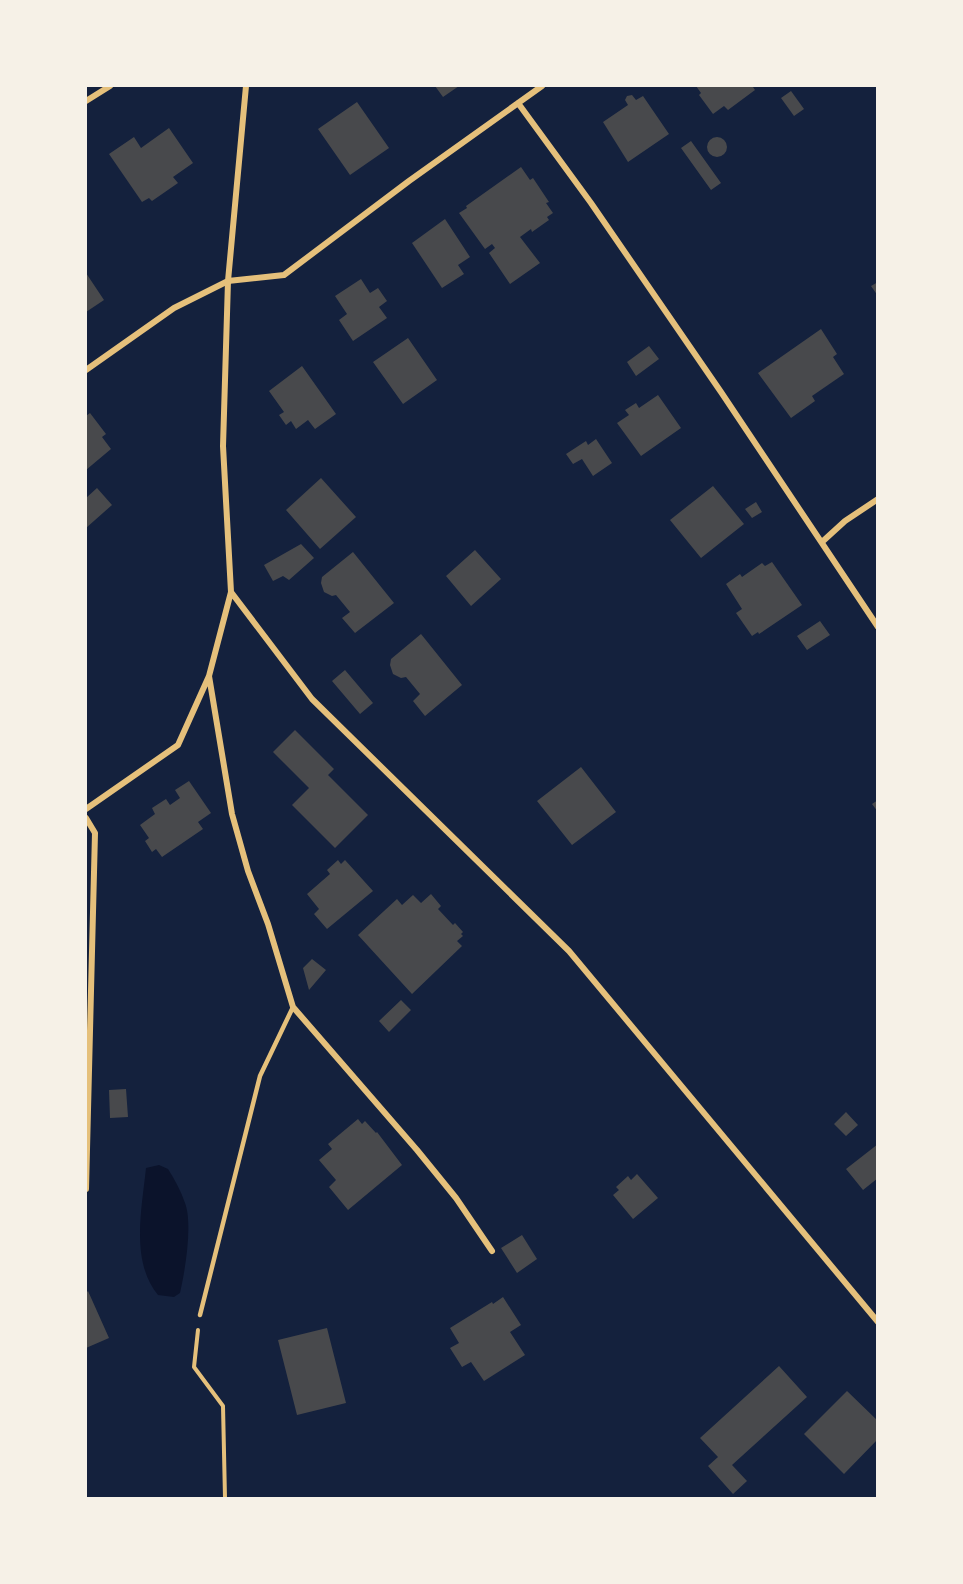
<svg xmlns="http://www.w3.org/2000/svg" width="963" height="1584" font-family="Inter,sans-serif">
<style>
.water{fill:#0b132b}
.building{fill:#48494c}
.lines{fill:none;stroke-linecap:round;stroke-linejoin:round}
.path{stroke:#e5c07b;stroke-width:4}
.service{stroke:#e5c07b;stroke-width:4.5}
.minor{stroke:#e5c07b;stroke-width:6}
</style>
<rect width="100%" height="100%" fill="#14213d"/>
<path class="water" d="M159,1165l9,4c7,11 13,22 17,34 8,21 0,68 -5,90l-6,4 -16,-2c-28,-34 -16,-87 -12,-127z"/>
<path class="building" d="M435,86h24l-16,11z
M696,86h59l-2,1 2,3 -27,20 -4,-4 -11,8 -14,-19 2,-2z
M791,91l13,18 -10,7 -13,-18z
M632,95l4,5 7,-4 26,38 -41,28 -25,-40 25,-17 -3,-5 2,-4z
M357,102l32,46 -39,27 -32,-46z
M169,128l24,35 -20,14 5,6 -26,18 -3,-3 -7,4 -33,-48 25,-17 7,11z
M707 147a10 10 0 1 1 20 0a10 10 0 1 1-20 0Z
M691,141l30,42 -10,7 -30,-42z
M521,167l9,13 3,-2 16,24 -3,1 7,10 -6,4 2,3 -17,12 -1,-3 -11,8 20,26 -30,21 -21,-31 6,-5 -3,-4 -7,5 -26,-36 8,-5 -1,-2z
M445,219l25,38 -12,8 6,9 -22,14 -30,-45z
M86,273l18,27 -18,12z
M361,279l9,14 8,-5 9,13 -8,6 8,11 -34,23 -14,-21 8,-6 -12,-18z
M878,282v14l-7,-10z
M821,329l16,25 -4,3 11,17 -32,22 3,5 -24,17 -33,-45z
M408,338l29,42 -34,24 -30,-42z
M649,346l10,13 -23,17 -9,-14z
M302,366l34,48 -21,15 -7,-9 -12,9 -5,-8 -5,4 -7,-10 5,-3 -15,-21z
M658,395l23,33 -40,28 -24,-33 12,-8 -4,-5 11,-7 3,5z
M90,413l16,21 -4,3 9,12 -25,21v-54z
M596,439l16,24 -19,13 -11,-17 -9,5 -7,-10 20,-13 2,4z
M321,478l35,39 -36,32 -34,-39z
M713,486l31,38 -43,34 -31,-38z
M97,488l15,17 -26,23v-30z
M756,502l6,10 -10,6 -7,-9z
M301,544l13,14 -25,22 -6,-4 -10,5 -9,-16z
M475,550l26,29 -30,27 -25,-30z
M353,552l41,51 -39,30 -13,-15 8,-6 -14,-17 -4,1 -8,-4 -3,-9 1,-6z
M772,562l30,43 -43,29 -1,-2 -6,4 -16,-23 6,-4 -16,-25 14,-10 2,3 20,-14 3,3z
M820,621l10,14 -23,15 -10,-14z
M421,634l41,51 -37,31 -12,-15 7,-7 -14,-17 -5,1 -8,-4 -3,-9 1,-6z
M345,670l28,33 -13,11 -28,-33z
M295,730l39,39 -6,6 40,40 -33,33 -43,-43 17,-17 -36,-36z
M581,767l35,45 -44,33 -35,-44z
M189,781l22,32 -13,9 5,7 -41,28 -6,-8 -4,3 -7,-11 4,-3 -9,-13 15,-11 -3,-6 14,-9 4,6 10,-7 -5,-8z
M878,800v12l-6,-8z
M338,860l3,4 4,-4 28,31 -46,38 -13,-15 5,-5 -12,-15 23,-20 -3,-4z
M431,894l10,12 -3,3 15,16 2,-2 8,9 -2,2 2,2 -6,5 5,5 -50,48 -54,-59 39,-36 5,6 11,-10 8,8z
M312,959l14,11 -17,20 -6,-22z
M401,1000l10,10 -22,22 -10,-11z
M126,1089l2,28 -18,1 -1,-28z
M846,1112l12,13 -12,11 -12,-12z
M358,1119l4,5 3,-3 11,12 1,-1 25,33 -54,45 -19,-23 7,-7 -17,-20 13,-11 -4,-5z
M878,1144v34l-15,12 -17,-21z
M637,1174l21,24 -25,21 -20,-24 6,-5 -3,-3 12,-11 3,4z
M522,1235l15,24 -20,14 -16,-25z
M88,1291l21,47 -23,10v-55z
M503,1297l18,28 -11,7 15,23 -41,26 -13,-19 -9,5 -12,-19 9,-5 -9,-15 42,-26 1,2z
M327,1328l19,75 -49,12 -19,-75z
M779,1366l28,31 -75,68 15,16 -14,13 -25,-28 10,-9 -18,-19z
M847,1391l31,30v18l-34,35 -40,-40z"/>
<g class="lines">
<path class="path" d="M198,1330l-4,37 29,39 2,92"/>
<path class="service" d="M200,1315l60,-239 33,-69"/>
<path class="minor" d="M246,86l-18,195 -5,165 8,146 81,107 257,252 309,371
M86,101l24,-15
M518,103l73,100 130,189 157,235
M86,370l88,-62 54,-27 56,-6 125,-94 133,-95
M822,542l23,-21 33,-22
M209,676l23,138 16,57 20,53 25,83 124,143 39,48 36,53
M86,809l92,-64 31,-69 22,-84
M86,818l9,15 -9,356"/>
</g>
<rect width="963" height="1584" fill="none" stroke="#f6f1e7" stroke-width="174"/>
</svg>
